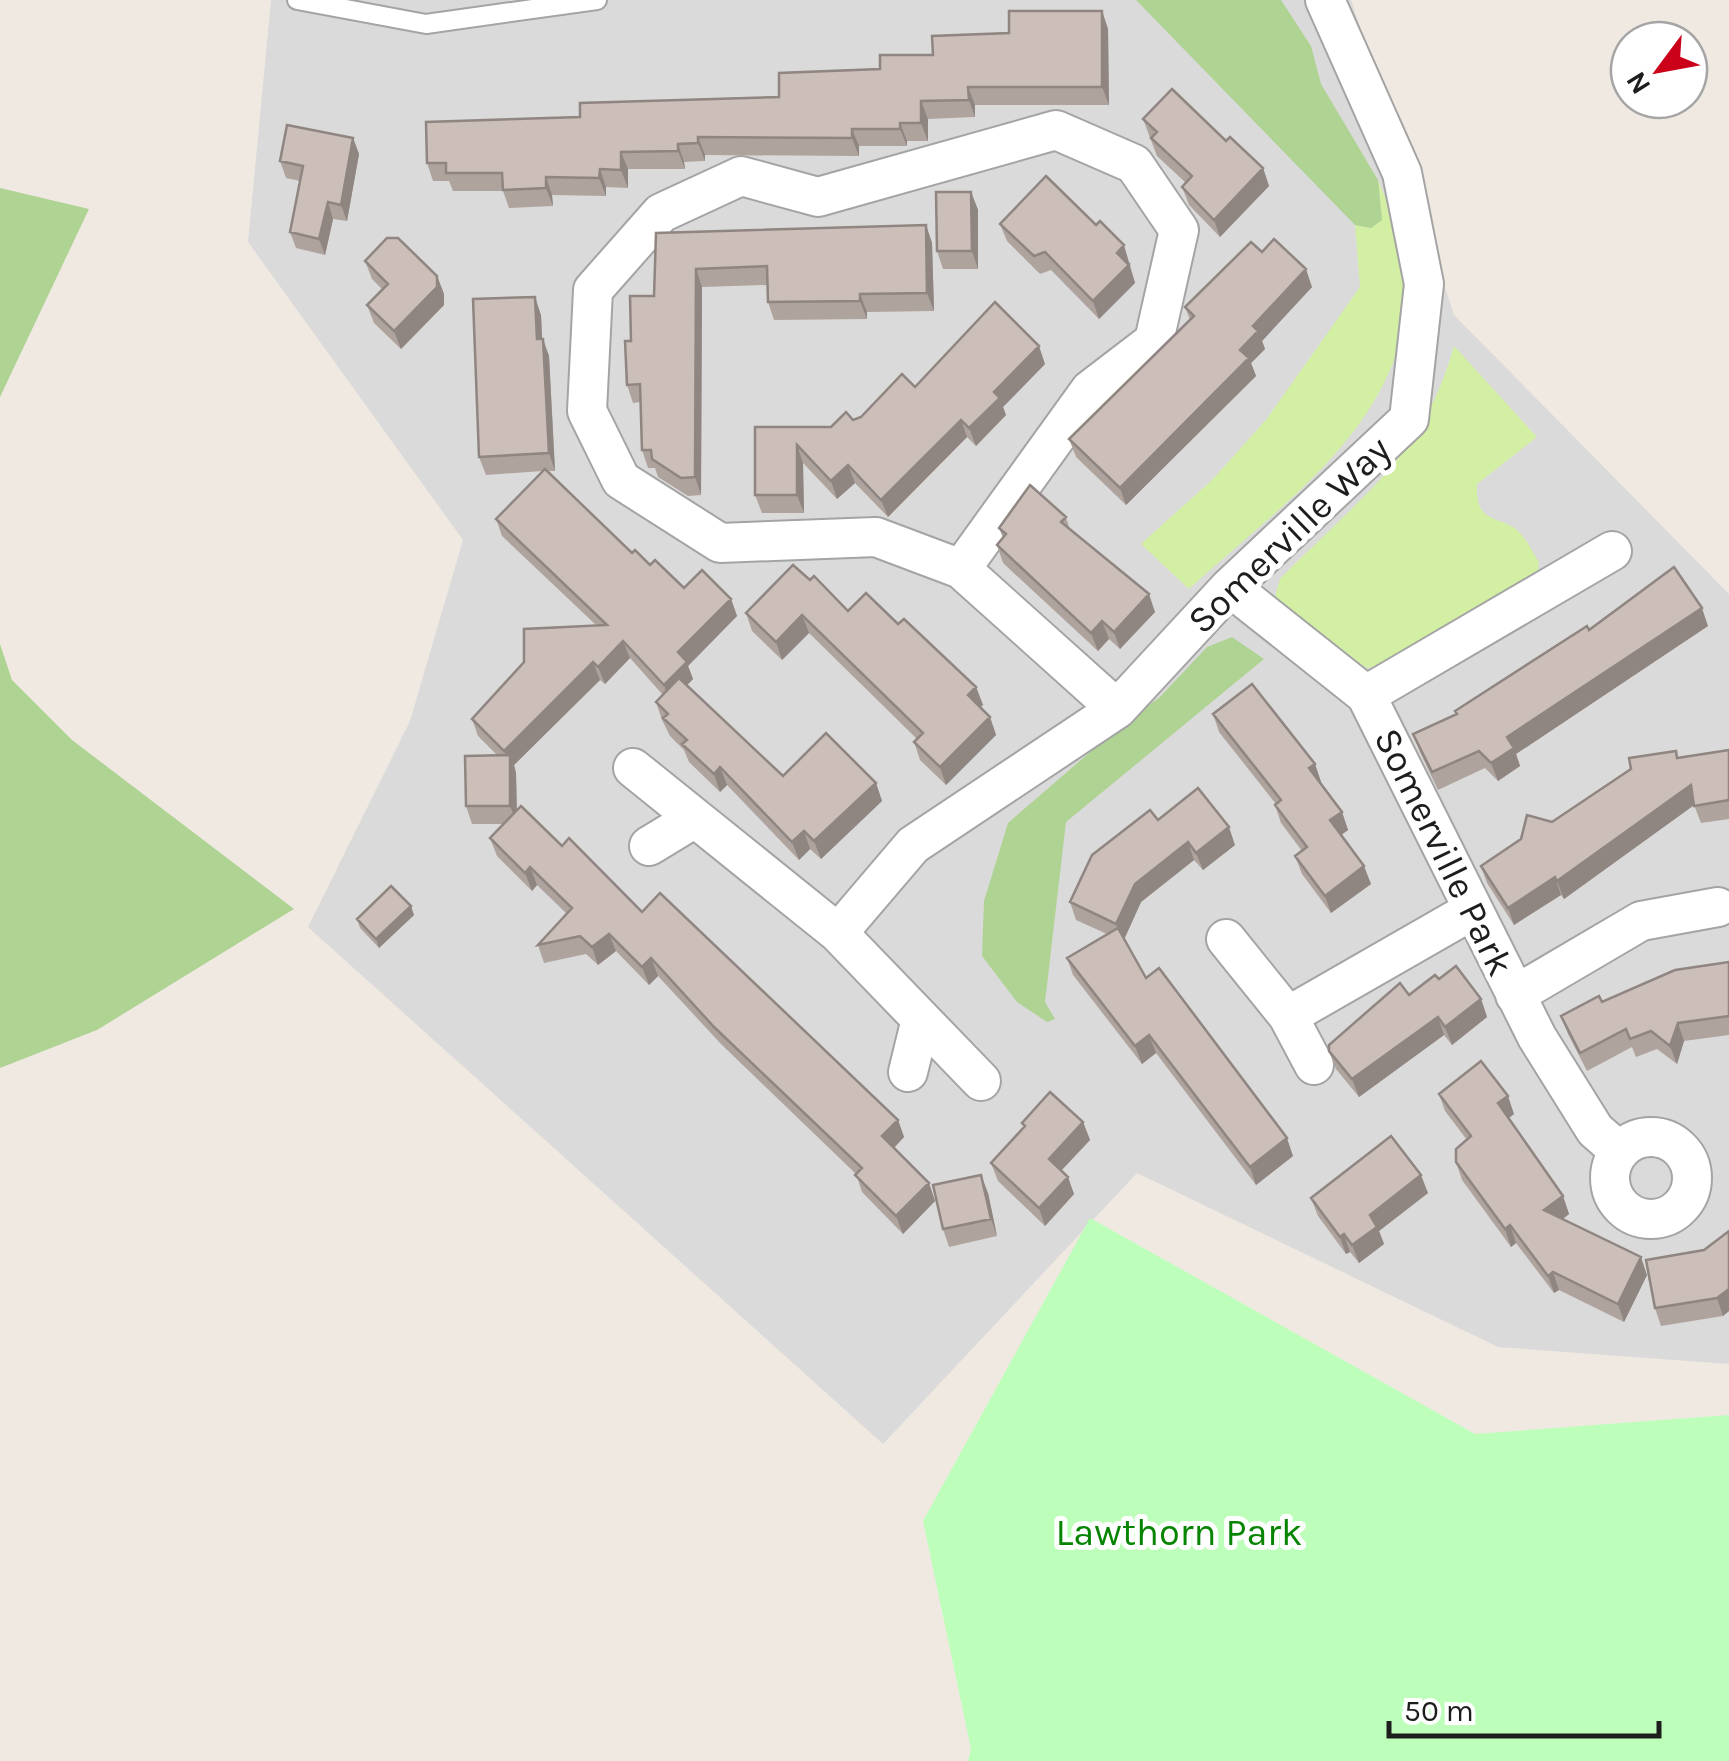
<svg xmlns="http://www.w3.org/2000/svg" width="1729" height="1761" font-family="Karla,sans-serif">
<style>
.residential{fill:#dbdada}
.grass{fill:#d2efa3}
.forest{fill:#aed393}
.park{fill:#befebb}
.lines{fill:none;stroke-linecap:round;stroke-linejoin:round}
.service-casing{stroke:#a4a4a4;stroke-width:22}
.minor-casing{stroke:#a4a4a4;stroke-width:42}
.service{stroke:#fff;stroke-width:18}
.minor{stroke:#fff;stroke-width:38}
.wall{fill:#afa39e}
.shaded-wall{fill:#8f8581}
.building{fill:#ccbeb8;stroke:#8f8581;stroke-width:2.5}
.labels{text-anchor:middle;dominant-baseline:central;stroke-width:10;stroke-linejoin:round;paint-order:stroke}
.street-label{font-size:38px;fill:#1d1d1d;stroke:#fff}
.park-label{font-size:38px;fill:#078502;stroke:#fff}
</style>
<rect width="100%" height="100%" fill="#efe9e2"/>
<path class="residential" d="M271,0h1080l103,315 275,279v770l-231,-17 -361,-174 -254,271 -575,-517 102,-206 53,-181 -215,-298z"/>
<path class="grass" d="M1378,180c12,30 27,62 29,95 7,143 -124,227 -218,314l-48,-45 71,-64 54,-60 94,-133 -5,-62 16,3 11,-8z
M1454,346l83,91 -60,47c-2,44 25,29 44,50 7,8 12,19 18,28l-3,23 -105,49 -52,32 -12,2 -50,-33 -42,-38 5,-18c77,-79 143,-121 174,-233z"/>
<path class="forest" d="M1136,0h145l30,46 10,38 57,96 4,40 -11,8 -16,-3z
M0,188l89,21 -89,188z
M1232,637l32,22 -198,163 -21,180 10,17 -8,3 -30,-20 -35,-46 2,-55 24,-78 125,-108 26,-17 48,-51z
M0,644l12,36 60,60 222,169 -197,121 -97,38z"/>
<path class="park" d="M1090,1218l385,216 254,-19v346h-761l3,-12 -48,-228z"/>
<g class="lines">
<defs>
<path id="service" d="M297,0l129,24 171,-24"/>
<path id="minor" d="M961,569l129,-179 64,-49 25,-111 -45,-66 -78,-34 -238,67 -77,-21 -80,37 -68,77 -6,121 34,69 99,63 156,-6 85,32 156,140
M1230,587l136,108 171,342 58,93 24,21
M1366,695l246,-144
M633,768l205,165 143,148
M649,846l46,-28
M838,933l75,-88 204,-136 113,-122 179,-168 15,-135 -22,-111 -77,-173
M1226,939l62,77 26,49
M1515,995l126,-74 77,-14
M1288,1016l183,-105
M908,1072l13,-53
M1610 1178a41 41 0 1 1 82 0a41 41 0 1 1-82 0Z"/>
</defs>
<use href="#service" class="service-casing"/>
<use href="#minor" class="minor-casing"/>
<use href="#service" class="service"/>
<use href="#minor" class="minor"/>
</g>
<path class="wall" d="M1102,11l6,18 1,76h-134v12l-47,2v22h-21v5h-48v10l-154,-1v6l-21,1 1,7h-57v19l-22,-1v9l-54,-1 1,11 -44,2 -6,-17h-50l-4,-10h-16l-6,-18 153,-46 199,-20 154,-42 76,-22z
M1143,119l83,22 37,27 6,18 -49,51 -31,-32 -7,-18 4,-4 -29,-27z
M353,138l6,16 -12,67 -14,-2 -8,36 -29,-7 -6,-16 10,-51 -14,-3 -6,-17z
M971,192l7,18v59h-35l-6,-18z
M1000,224l131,39 -2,2 6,18 -36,36 -48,-49 -11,4 -33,-33z
M926,225l6,18 2,68 -67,1v7l-93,1 -6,-18 -1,-17 -65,2 -1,208 -13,1 -30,-19 -3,-9h-7l-6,-18 -2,-48 -7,1 -6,-18 4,-44 23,-45 2,-63z
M1262,252l50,35 -50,54 3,8 -14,14 5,13 -130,129 -50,-48 -7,-18 121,-119 -5,-13z
M365,261l72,15 7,18v11l-43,44 -27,-26 -7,-18 15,-16 -10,-10z
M541,315l1,24 7,17 6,115h-8l85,82 52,35 47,11 6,17 -49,50 5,13 -6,6 96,91 93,7 6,18 -61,58 -11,-10 -11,11 -72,-75 -7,7 -31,-30 -5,-12 -14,-14 -8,-16 -6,-18 7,-7 -33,-37 -25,26 -5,-4 -86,85 2,8 1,38 381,309 6,17 -10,11 35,35 6,18 -32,33 -41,-42 -6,-18 -135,-130 -63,-68 -9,9 -33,-34 -18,14 -12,-11 -42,9 -6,-18 29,-31 -30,-29 -5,6 -35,-35 -7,-18 14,-14h-32l-6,-18 31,-51 -19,-19 -6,-17 124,-94 -94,-89 -6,-17 46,-48 -56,4 -7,-18z
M1045,364l-42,43 3,8 -30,31 -9,-9 -79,80 -33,-34 -18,16 -34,-36 1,50h-42l-7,-18v-68h76l30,-10 54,-30z
M1066,517l4,13 85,82 -35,37 -11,-10 -11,12 -95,-88 -6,-18 6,-7 -4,-10z
M810,580l38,31 50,13 78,63 7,18 -3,2 10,10 6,18 -50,50 -26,-25 -6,-18 3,-3 -108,-106 -27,27 -30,-29 -6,-18z
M1708,626l-192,128 4,12 -22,15 -13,-13 -47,22 -18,-38 -7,-18 43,-19 133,-85z
M1213,714l102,50 6,18 -1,1 22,29 6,18 -7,5 30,49 -40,29 -29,-39 -7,-18 7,-5 -21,-28 -6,-18 1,-1 -57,-72z
M1729,750v69l-28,4 -7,-18 -130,94 -3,-4 -47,30 -27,-42 -6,-17 195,-115 2,7z
M1158,820l77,25 -32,25 -9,-10 -53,42 -17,37 22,39 147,178 -37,29 -100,-132 -14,11 -69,-89 -6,-17 40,-24 -31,-14 -6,-18z
M414,915l-35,33 -19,-20 -3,-9z
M1729,962v73l-45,6 -7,23 -20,-15 -21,8 -4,-10 -45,24 -19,-37 -7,-18z
M1439,979l42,20 6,18 -35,28 -8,-10 -85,62 -23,-28 -7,-18z
M1439,1094l75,20 -5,4 54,78 6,18 -6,5 84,56 -23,47 -65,-32 -5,3 -38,-50 -5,4 -49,-67 -6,-18 11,-22 -22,-29z
M1083,1122l7,18 -29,31 13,23 -29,32 -47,-45 -7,-18 33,-35 -2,-5z
M988,1193l9,43 -48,11 -6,-18z
M1428,1193l-49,38 5,13 -25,19 -9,-11 -4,2 -28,-38 -7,-18z
M1729,1231v80l-6,5 -62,10 -6,-18 49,-58z"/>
<path class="shaded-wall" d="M1102,11l6,18 1,76 -7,-18z
M968,87l7,18v12l-6,-17z
M921,101l7,18v22l-7,-18z
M900,123l7,18v5l-7,-17z
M852,129l7,17v10l-7,-18z
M698,137l7,18v6l-7,-18z
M353,138l6,16 -12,67 -6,-16z
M678,144l6,18 1,7 -7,-18z
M621,152l7,17v19l-7,-18z
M1263,168l6,18 -49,51 -6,-17z
M600,169l6,18v9l-7,-18z
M546,177l6,18 1,11 -7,-18z
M971,192l7,18v59l-6,-18z
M328,202l5,17 -8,36 -6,-16z
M926,225l6,18 2,68 -7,-18z
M1124,245l11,38 -36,36 -6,-18 24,-48z
M696,269l6,18 -1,208 -6,-18z
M1306,269l6,18 -50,54 3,8 -14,14 5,13 -130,129 -6,-17 120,-138 13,-24z
M437,276l7,18v11l-43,44 -7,-18z
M860,294l7,18v7l-7,-18z
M535,297l6,18 2,42 -6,-18z
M543,339l6,17 6,115 -6,-18z
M1039,346l6,18 -42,43 3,8 -30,31 -7,-18 25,-36z
M961,420l6,17 -79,80 -7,-17z
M797,445l6,18 1,50 -7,-18z
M848,465l7,18 -18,16 -6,-18z
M1149,594l6,18 -35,37 -6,-17z
M731,599l6,17 -49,50 5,13 -23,24 -6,-18 14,-33z
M1702,608l6,18 -192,128 4,12 -22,15 -7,-18 16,-26z
M802,615l7,18 -27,27 -6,-18z
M1102,621l7,18 -11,12 -7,-18z
M623,641l7,17 -25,26 -7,-17z
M593,662l7,18 -86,85 2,8 1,50 -7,-17v-38l-6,-17z
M976,687l7,18 -9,8 -6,-18z
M990,717l6,18 -50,50 -6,-18z
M1315,764l6,18 -5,4 -7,-18z
M720,767l7,18 -7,7 -6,-18z
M876,783l6,18 -61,58 -7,-18z
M1691,785l6,18 -133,96 -7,-18z
M1342,812l6,18 -11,8 -7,-18z
M1229,827l6,18 -32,25 -7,-17z
M804,831l6,18 -11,11 -7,-18z
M1188,842l6,18 -53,42 -18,40 -7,-18 19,-40z
M1364,866l7,18 -40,29 -6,-17z
M530,867l7,18 -5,6 -7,-18z
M1555,877l6,18 -47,30 -6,-17z
M411,906l3,9 -35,33 -3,-9z
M609,934l7,17 -18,14 -6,-18z
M651,958l7,18 -9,9 -7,-18z
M1481,999l6,18 -35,28 -7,-18z
M1438,1017l6,18 -85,62 -7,-18z
M1678,1023l6,18 -7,23 -7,-18z
M1149,1035l7,18 -14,11 -7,-18z
M1508,1096l6,18 -9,7 -7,-18z
M898,1120l6,17 -16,17 -6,-18z
M1083,1122l7,18 -35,37 -6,-18z
M1287,1138l6,18 -37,29 -6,-18z
M981,1175l7,18 9,43 -6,-17z
M1421,1175l7,18 -49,38 5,13 -25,19 -7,-18 18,-30z
M1068,1177l6,17 -29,32 -6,-18z
M929,1183l6,18 -32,33 -7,-18z
M1563,1196l6,18 -18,14 -7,-18z
M1510,1225l6,18 -5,4 -6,-18z
M1344,1234l6,18 -4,2 -6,-17z
M1641,1257l6,18 -23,47 -6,-18z
M1553,1272l6,18 -5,3 -6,-17z
M1729,1289v22l-6,5 -6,-18z"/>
<path class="building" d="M1009,11h93v76h-134l1,13 -48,1v22h-21v6h-48v9l-154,-1v6l-20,1v7l-57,1v18l-21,-1 -1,9 -53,-1v11l-43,2 -1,-17h-56v-10h-19l-1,-41 154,-5v-14l199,-6v-24l101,-4v-14h53l-1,-19 77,-3z
M1172,89l54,52 4,-4 33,31 -49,52 -32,-33 10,-11 -41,-38 6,-6 -14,-13z
M287,125l66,13 -12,67 -13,-3 -9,37 -29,-7 13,-66 -23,-5z
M1046,176l50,49 4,-4 24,24 -7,8 12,12 -36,36 -48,-49 -11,4 -34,-32z
M936,192h35l1,59h-35z
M926,225l1,68 -67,1v7l-92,1 -1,-36 -71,3 -1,208 -14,1 -29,-19 -1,-9h-9l-2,-66 -13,1 -2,-44h6l-1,-45h24l2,-63z
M387,238h11l39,38v11l-43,44 -27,-26 21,-21 -23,-23z
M1274,239l32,30 -53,57 5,5 -18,19 9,8 -129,130 -51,-49 125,-123 -9,-9 66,-65 11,10z
M535,297l2,42h6l6,114 -70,4 -6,-158z
M995,302l44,44 -45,46 6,6 -31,30 -8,-8 -80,80 -33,-35 -17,16 -34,-36v50h-42v-68h76l15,-15 7,8 8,-3 41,-43 13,13z
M545,469l87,84 3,-3 15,15 5,-5 29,28 18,-18 29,29 -53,53 9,10 -23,23 -41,-44 -25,26 -5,-5 -89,89 -32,-32 52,-57v-33l83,-4 -111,-106z
M1030,485l36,32 -5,5 88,72 -35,38 -12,-11 -11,12 -94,-88 9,-11 -7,-6z
M793,565l17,15 4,-4 34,35 18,-18 32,31 6,-5 72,68 -8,8 22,22 -50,50 -26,-25 9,-9 -121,-118 -26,27 -30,-29z
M1674,567l28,41 -195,129 7,11 -23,15 -12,-12 -47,21 -19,-38 44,-20 -2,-3 132,-85 2,4z
M679,678l104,98 43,-43 50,50 -62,58 -10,-10 -12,11 -72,-75 -6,7 -32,-30 5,-4 -24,-22 5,-4 -12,-12z
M1252,684l63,80 -6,4 33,44 -12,8 34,46 -39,30 -30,-40 12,-9 -32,-42 6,-5 -68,-86z
M1729,750v50l-35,6 -3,-21 -134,96 -2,-4 -47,31 -27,-42 40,-27 6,-24 25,7 79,-53 -2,-11 47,-7 1,7z
M510,755v51h-44l-1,-50z
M1198,788l31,39 -33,26 -8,-11 -53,42 -19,40 -46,-22 22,-47 58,-45 8,10z
M521,806l41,40 7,-8 73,74 18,-19 238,227 -16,16 47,47 -33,33 -41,-41 7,-7 -148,-141 -63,-69 -9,9 -33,-33 -17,13 -12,-11 -42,9 34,-37 -42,-41 -5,6 -35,-35z
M391,886l20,20 -35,33 -19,-20z
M1118,928l28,50 13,-10 128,170 -37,29 -101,-132 -14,11 -68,-88z
M1729,962v54l-51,7 -8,23 -19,-15 -21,8 -4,-10 -46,24 -19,-37 38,-20 3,6 73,-32z
M1456,966l25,33 -36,28 -7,-10 -86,62 -23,-28v-6l71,-62 9,12 26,-20 4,4z
M1481,1061l27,35 -10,7 65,93 -19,14 97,47 -23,47 -65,-32 -5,4 -38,-51 -5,4 -49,-67v-13l15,-13 -32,-42z
M1050,1092l33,30 -34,37 19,18 -29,31 -48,-45 34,-37 -3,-3z
M1391,1136l30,39 -51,40 7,12 -25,18 -8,-11 -4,3 -29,-39z
M981,1175l10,44 -48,10 -10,-44z
M1729,1231v58l-12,9 -62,10 -9,-48 58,-10z"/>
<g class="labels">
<g class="street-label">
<text transform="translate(1289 535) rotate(-44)">Somerville Way</text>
<text transform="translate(1444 852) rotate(64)">Somerville Park</text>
</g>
<g class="park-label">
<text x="1179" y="1532">Lawthorn Park</text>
</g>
</g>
<g transform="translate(1659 70) rotate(238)"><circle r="48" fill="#ffffff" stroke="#a5a5a5" stroke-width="2.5"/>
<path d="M0-8L18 38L0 25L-18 38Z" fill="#cb0019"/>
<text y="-15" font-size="28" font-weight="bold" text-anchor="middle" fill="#1d1d1d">N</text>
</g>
<path d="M1389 1721v15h270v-15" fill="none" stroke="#1d1d1d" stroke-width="5"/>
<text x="1404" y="1721" font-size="30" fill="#1d1d1d" stroke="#ffffff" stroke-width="8" paint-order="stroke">50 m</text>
</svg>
